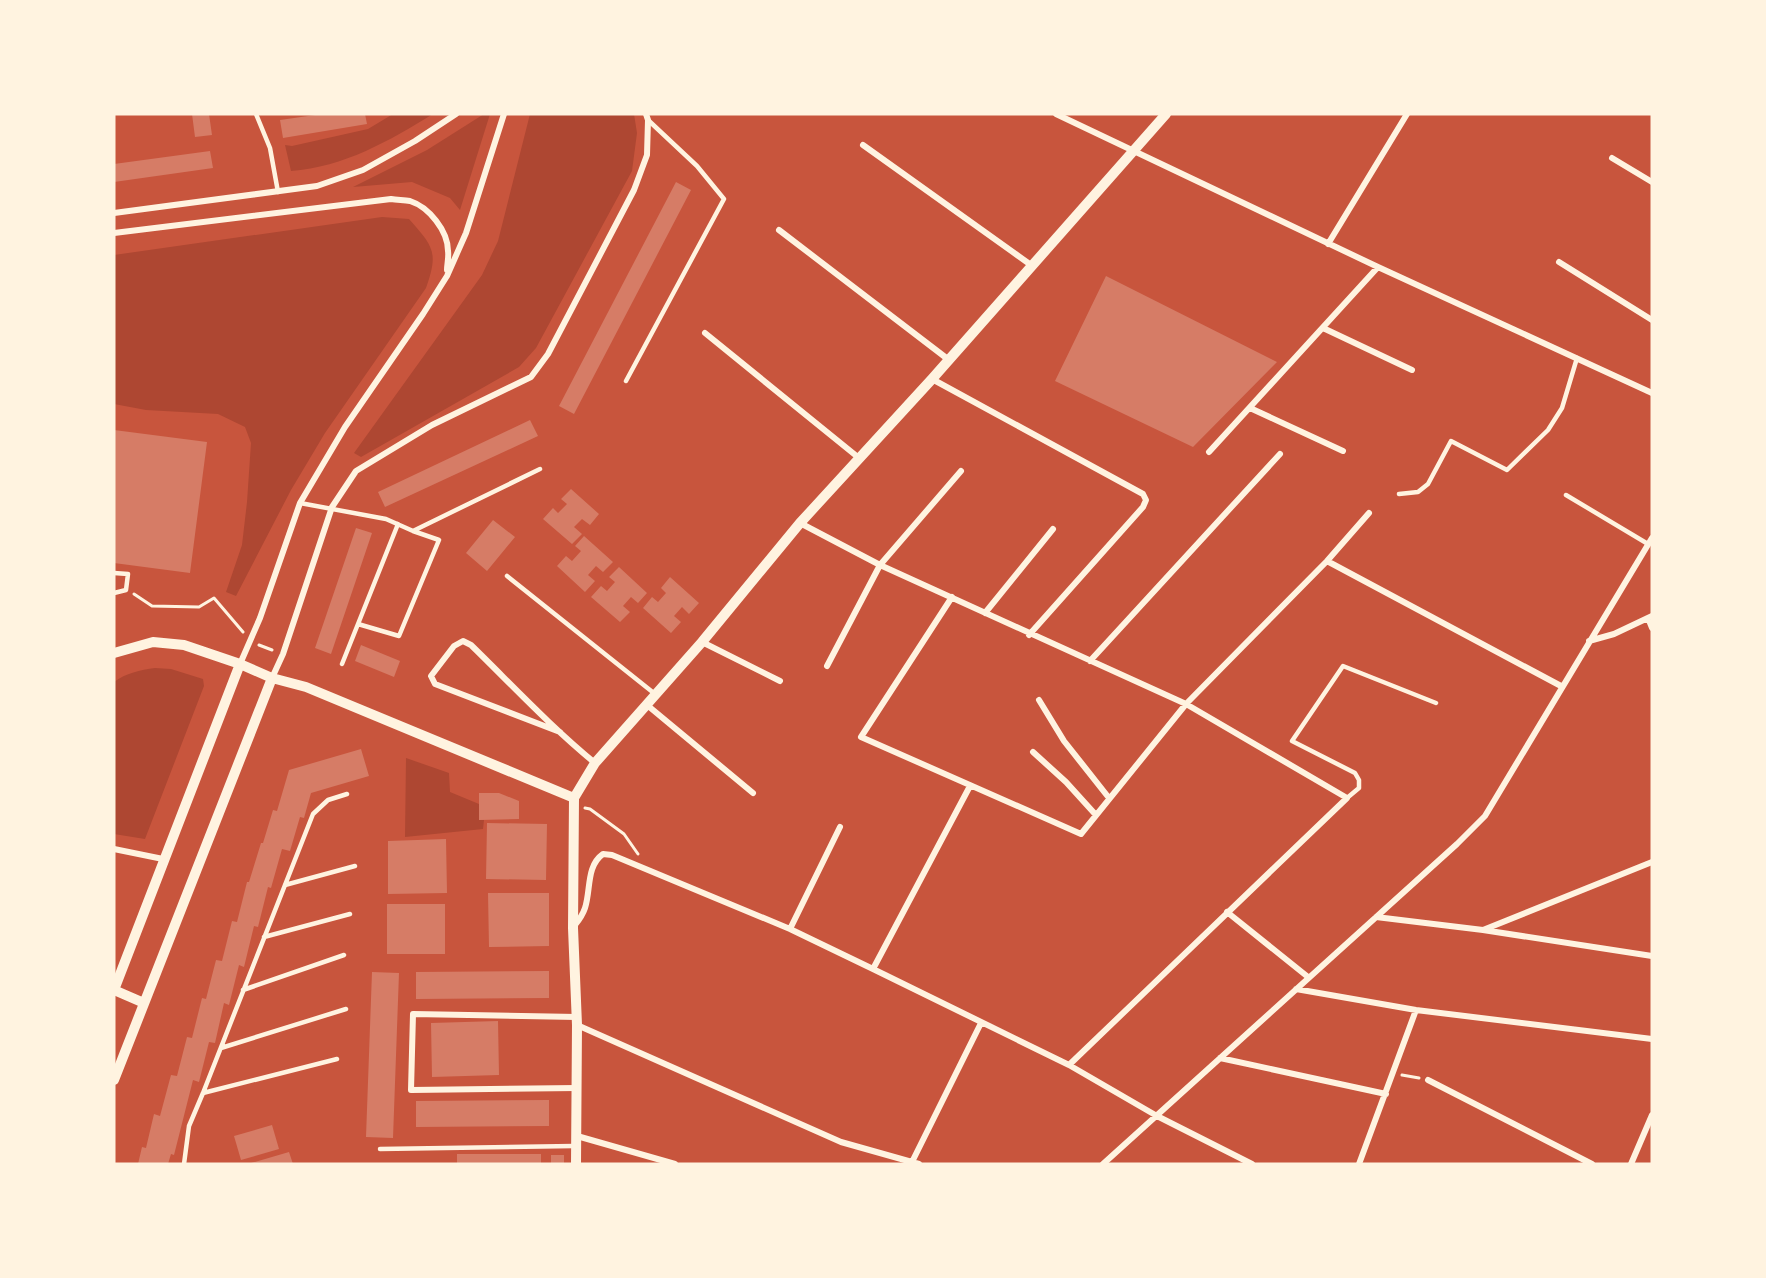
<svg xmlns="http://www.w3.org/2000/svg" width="1766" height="1278" font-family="'IBM Plex Sans',sans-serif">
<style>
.green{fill:#ae4732}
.building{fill:#d67c66}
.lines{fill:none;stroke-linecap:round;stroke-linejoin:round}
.path{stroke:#fff3e0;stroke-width:3}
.service{stroke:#fff3e0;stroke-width:4.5}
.minor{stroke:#fff3e0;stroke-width:6}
.tertiary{stroke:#fff3e0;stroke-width:10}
</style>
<rect width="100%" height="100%" fill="#c8553d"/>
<path class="green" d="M393,114h40c-44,27 -89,53 -142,57l-6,-26 7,1 76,-17z
M484,114h6l-30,96 -10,-12 -38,-16 -59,5 74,-37z
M530,114h104l3,19 -5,38 -96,177 -17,19 -158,90 -7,-4 128,-178 16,-34z
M382,217l27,2c24,27 30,33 17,69l-101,145 -34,57 -55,106 -10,-4 16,-47 5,-43 4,-59 -6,-16 -27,-13 -72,-4 -32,-6v-149z
M155,668l16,1 32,10 1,7 -59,153 -31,-5v-152c12,-9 26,-12 41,-14z
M406,758l43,15 1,19 29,12v16h5l-1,9 -78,8z"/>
<path class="building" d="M192,114h17l3,21 -17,2z
M322,114h43l2,10 -84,14 -3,-18z
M210,151l3,17 -99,14v-18z
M676,182l15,8 -117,224 -15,-8z
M1106,276l171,86 -84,85 -138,-66z
M530,420l8,16 -153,71 -7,-15z
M114,430l93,12 -17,131 -76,-10z
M571,489l28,25 -9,11 -8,-6 -8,8 8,7 -10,10 -29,-25 10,-11 5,5 9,-9 -6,-5z
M493,520l22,17 -28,34 -21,-18z
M356,528l16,5 -41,121 -16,-6z
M584,536l29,26 -10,10 -7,-6 -8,9 7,6 -10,11 -28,-26 9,-10 6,5 9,-10 -6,-5z
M619,567l28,26 -9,10 -7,-6 -8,9 7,6 -10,10 -29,-25 10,-11 6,5 8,-9 -6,-5z
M670,577l29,26 -10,11 -7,-7 -8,9 7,6 -10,11 -28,-25 9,-11 6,5 8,-9 -5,-5z
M361,645l39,16 -6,16 -39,-16z
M361,749l8,27 -58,17 -7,25 -4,-1 -10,34 -8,-2 -11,39 -3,-1 -10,40 -4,-1 -10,41 -5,-2 -10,40 -5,-2 -9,40 -6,-1 -10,40 -6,-2 -19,75 -3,-1 -3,10h-30l4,-17 4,1 8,-34 6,2 11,-41 6,1 10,-39 5,1 10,-40 4,1 10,-39 6,1 10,-40 5,1 10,-40h2l12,-39h2l10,-33 4,1 12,-41z
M479,793h20l20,8v18l-40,1z
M487,823l60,1 -1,56 -60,-1z
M446,839l1,54 -59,1v-53z
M488,893h61v53l-60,1z
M387,904h58v50h-58z
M549,971v27l-133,1v-27z
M372,972l27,1 -6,165 -27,-1z
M498,1021l1,54 -67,2 -1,-54z
M549,1100v26l-133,1v-26z
M272,1125l7,24 -38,11 -7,-24z
M289,1152l4,12h-42v-1z
M457,1154h84v10h-84z
M551,1155h13v9h-13z"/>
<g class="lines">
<path class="path" d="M134,594l18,12 47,1 15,-9 29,34
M259,645l13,5
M585,808l5,1 34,25 14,20
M1402,1075l17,3"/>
<path class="service" d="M256,114l14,34 8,44
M626,381l98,-182 -27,-33 -49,-46
M1399,494l19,-2 10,-8 23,-43 56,29 41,-40 14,-22 15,-50
M1566,495l82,49
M300,503l86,16 27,12 127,-62
M398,524l-40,100 41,12 40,-96 -26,-9
M114,573l14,1 -2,16 -12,3
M507,576l148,118
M342,664l16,-40
M1347,798l12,-10v-8l-4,-7 -63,-32 51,-75 93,37
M285,885l70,-19
M264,937l86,-23
M243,990l101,-35
M221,1048l125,-39
M203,1093l110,-279 15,-14 19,-6
M380,1149l194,-3
M184,1164l5,-38 14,-33 134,-34"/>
<path class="minor" d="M1056,114l322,153 274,126
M863,145l168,120
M1612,158l40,24
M114,213l203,-27 46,-16 52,-29 41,-27
M779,230l170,130
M114,233l277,-34c6,1 13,1 19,2 19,6 38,30 38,50 1,6 -1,13 -1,19
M1328,244l79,-130
M1559,262l93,58
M1323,328l89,42
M705,333l154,125
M932,379l211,115 3,6 -3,7 -114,128
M1250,408l93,43
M1209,452l169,-185
M800,523l80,42 306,139 161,94 -278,267
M1327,561l234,125
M952,597l-91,140 220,97 105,-130 141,-143 42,-48
M985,613l68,-84
M1648,618l4,10
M1589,641l25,-7 38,-18
M702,642l78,39
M1090,661l190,-207
M240,664l20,-46 40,-115 45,-76 78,-113 24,-38 19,-43 38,-119
M827,666l53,-101 81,-94
M272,678l11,-24 49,-147 24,-36 76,-46 99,-48 17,-23 86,-164 13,-35 1,-35 -2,-6
M1039,700l25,41 45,57
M647,705l106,88
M560,732l-125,-48 -4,-8 23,-30 9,-5 8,4c41,40 80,82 124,118
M1033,752l33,30 29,32
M114,849l49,10
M1227,912l81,65
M1376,917l107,13 169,26
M575,925c4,-5 8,-11 10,-17 6,-18 1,-42 18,-54l9,1 178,74 83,40 196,96 88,51 95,48
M790,929l50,-102
M1483,930l169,-68
M873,969l97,-183
M1296,989l120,21 236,29
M577,1017l-164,-3 -2,76 166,-2
M577,1025l264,117 78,22
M1220,1058l166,36
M1428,1080l164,84
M577,1136l98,28
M912,1162l69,-139
M1103,1164l354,-320 28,-28 167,-278
M1359,1164l57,-154
M1631,1164l21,-49"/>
<path class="tertiary" d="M114,653l39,-11 31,3 56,19 32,14 34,9 268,111
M114,990l126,-326
M114,990l30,13
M114,1080l158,-402
M576,1164l1,-139 -4,-97 1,-130 21,-35 107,-121 98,-119 132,-144 234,-265"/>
</g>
<rect width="1766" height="1278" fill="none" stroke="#fff3e0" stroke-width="231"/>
</svg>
